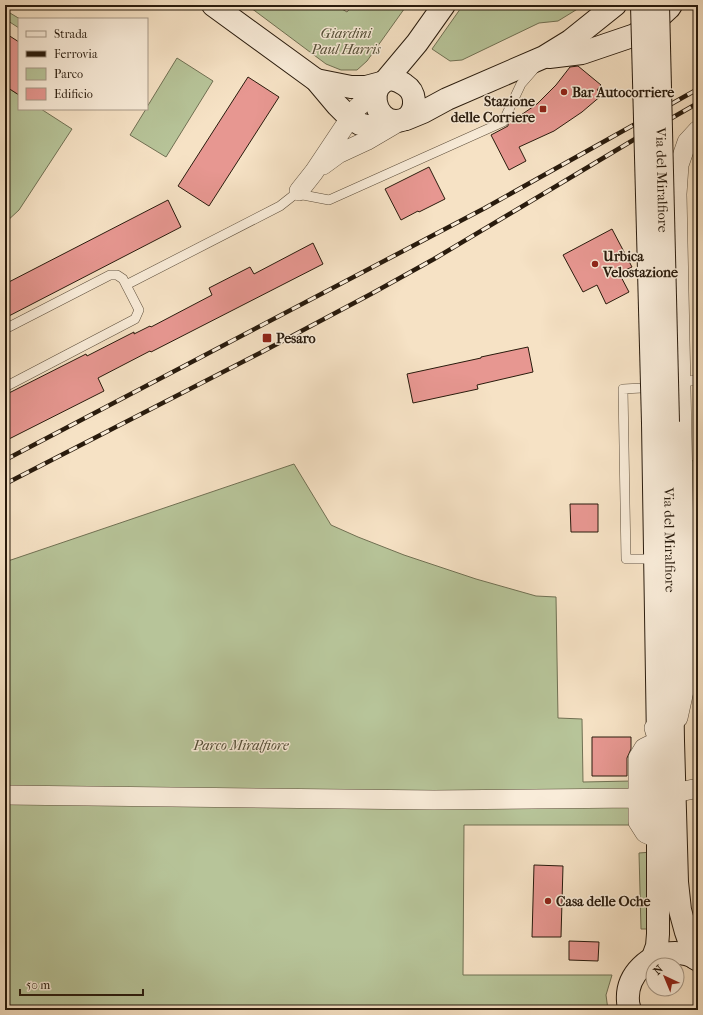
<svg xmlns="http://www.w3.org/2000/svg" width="703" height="1015" font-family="'IM FELL French Canon',serif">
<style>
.green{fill:#b7c499;stroke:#707053}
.building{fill:#e79791;stroke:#291b0d}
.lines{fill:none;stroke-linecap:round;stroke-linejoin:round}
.lane-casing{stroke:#5c4d3b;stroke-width:10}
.street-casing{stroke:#5c4d3b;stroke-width:20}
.secondary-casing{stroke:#291b0d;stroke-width:24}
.lane{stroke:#f9ecd9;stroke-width:9}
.street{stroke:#f9ecd9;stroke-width:19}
.secondary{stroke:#f9ecd9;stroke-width:22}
.rail-casing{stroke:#291b0d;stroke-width:4.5}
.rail{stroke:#f9ecd9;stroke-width:3;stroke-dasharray:9;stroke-linecap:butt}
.secondary-bridge-casing{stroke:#291b0d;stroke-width:24;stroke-linecap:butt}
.secondary-bridge{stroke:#f9ecd9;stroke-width:22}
.poi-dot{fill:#8f2418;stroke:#f9ecd9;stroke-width:1.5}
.labels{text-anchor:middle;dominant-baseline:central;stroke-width:3;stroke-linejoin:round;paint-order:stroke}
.park-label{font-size:14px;font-style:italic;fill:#544e37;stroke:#f9ecd9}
.poi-label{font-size:14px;font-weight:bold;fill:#291b0d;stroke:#f9ecd9;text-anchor:start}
.street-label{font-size:14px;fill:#291b0d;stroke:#f9ecd9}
</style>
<rect width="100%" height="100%" fill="#f6e2c5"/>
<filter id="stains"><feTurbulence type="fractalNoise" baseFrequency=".005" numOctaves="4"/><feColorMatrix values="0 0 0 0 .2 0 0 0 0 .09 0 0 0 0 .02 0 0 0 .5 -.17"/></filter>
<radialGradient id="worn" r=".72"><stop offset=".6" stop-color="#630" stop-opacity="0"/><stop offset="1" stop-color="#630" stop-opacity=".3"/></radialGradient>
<path class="green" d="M247,5h88l12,7 6,-7h54l-40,56 -10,9h-16l-15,-6z
M463,5h121l-26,16 -19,2 -77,37 -12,1 -18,-12z
M5,10l15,9h-1v9l-14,-9z
M177,58l36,23 -47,76 -36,-22 16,-26h1v-2z
M5,86l14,9v14h22l31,20 -53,81 -14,13z
M698,458v70h-7l-1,-66z
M294,464l37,61 27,12 46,18 72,24 60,17 20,1 2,121 24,1 1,63 49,-1v44h-168l-1,150h149l-6,20 2,15h-603v-448z
M652,852l2,77h-13l-2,-76z"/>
<path class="building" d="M5,33l14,9v53l-14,-9z
M578,66l23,19 -4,5 5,5 -20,17 -28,19 -35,16 7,14 -17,9 -18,-35 17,-9v-1l1,-3 12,-7 16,-11 19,-19 14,-18z
M248,77l31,20 -70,109 -31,-20z
M429,167l16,32 -26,13 -1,-1 -17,9 -16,-31z
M168,200l13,27 -176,91v-34z
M612,229l20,38 -13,6 10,19 -23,12 -9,-19 -14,7 -20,-37z
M313,243l10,21 -172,88 -1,-1 -52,27 6,13 -99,50v-46l81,-41 1,2 47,-24v2l16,-8 1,1 61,-32 -3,-7 41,-21 4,7z
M528,347l5,25 -56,13 1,4 -65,14 -6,-29 74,-16v-1z
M570,504h28v28h-27z
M592,737h39v12l-4,9v18h-35z
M534,865l29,1 -2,71h-29z
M569,941l30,1 -1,19 -29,-1z"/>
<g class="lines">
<defs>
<path id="lane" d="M126,285l154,-79 19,-15 4,4 26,5 174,-78 18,-38 14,-16
M5,329l105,-54h7l6,4 16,31 -4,9 -130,68
M681,383l17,-4
M642,388l-19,1 3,170h19"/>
<path id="street" d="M323,165l15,-11 28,-13 29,-17
M299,191l15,-19 42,-63 21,-20
M650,207l27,-13
M678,718l6,-27 2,-60 -9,-437 2,-29 8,-23 11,-12
M654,728l4,13 -14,7 -6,10v64l7,11 13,6
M675,793l23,-5
M5,795l429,5 204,-2"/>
<g id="secondary">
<path d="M213,5l103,75 21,25 13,13 10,6 7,2h8l17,-5"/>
<path d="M549,57l33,-4 53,-18 21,-15 13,-12 2,-3"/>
<path d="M391,79c5,1 10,3 14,6 11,7 12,23 3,32 -4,3 -7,4 -12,4 -22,0 -30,-37 -5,-42z"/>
<path d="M316,80l35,7h15l15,-4"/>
<path d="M386,80l31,-37 27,-38"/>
<path d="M406,119l17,-7 24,-13 97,-42 26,-16 45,-36"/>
<path id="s1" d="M668,422l5,319 4,141 3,28 6,22 9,26"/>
<path d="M653,423l5,318v193l-1,12 -4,11"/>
<path d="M630,1010c-1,-3 -2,-6 -2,-9 -2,-26 21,-48 47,-48 8,0 17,2 23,7"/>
</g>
</defs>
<use href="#lane" class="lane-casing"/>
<use href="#street" class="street-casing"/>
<use href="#secondary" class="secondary-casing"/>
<use href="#lane" class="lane"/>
<use href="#street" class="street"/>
<use href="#secondary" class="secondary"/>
<defs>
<path id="rail" d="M5,460l480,-252 213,-119
M5,484l255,-131 111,-59 63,-35 201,-120 63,-36"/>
</defs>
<use href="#rail" class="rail-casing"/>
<use href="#rail" class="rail"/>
<defs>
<g id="secondary-bridge">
<path d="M642,5l11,418"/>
<path id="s2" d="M658,5l10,417"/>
</g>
</defs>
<use href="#secondary-bridge" class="secondary-bridge-casing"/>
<use href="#secondary-bridge" class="secondary-bridge"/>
</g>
<g class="poi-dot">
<circle cx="564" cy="92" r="4"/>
<rect x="539" y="105" width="8" height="8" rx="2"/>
<circle cx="595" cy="264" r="4"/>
<rect x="262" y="333" width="10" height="10" rx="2"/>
<circle cx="548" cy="901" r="4"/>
</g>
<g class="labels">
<g class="park-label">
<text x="346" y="33">Giardini<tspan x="346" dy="16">Paul Harris</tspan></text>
<text x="241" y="745">Parco Miralfiore</text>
</g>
<g class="poi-label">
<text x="572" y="92">Bar Autocorriere</text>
<text x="535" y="101" text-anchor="end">Stazione<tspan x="535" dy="16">delle Corriere</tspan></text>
<text x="603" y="256">Urbica<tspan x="603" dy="16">Velostazione</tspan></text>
<text x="276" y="338">Pesaro</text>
<text x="556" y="901">Casa delle Oche</text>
</g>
<g class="street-label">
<text stroke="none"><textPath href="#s2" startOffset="175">Via del Miralfiore</textPath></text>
<text stroke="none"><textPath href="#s1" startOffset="118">Via del Miralfiore</textPath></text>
</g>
</g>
<rect width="703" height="1015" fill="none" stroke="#f6e2c5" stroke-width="20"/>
<rect x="6" y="6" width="691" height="1003" fill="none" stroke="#291b0d" stroke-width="2"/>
<rect x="10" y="10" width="683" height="995" fill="none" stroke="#291b0d"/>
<rect x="18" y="18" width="130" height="92" fill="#f9ecd9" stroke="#a69887"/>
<rect x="26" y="31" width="20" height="6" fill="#f9ecd9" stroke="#a69887"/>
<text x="54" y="38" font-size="12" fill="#291b0d">Strada</text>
<rect x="26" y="51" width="20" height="6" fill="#291b0d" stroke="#a69887"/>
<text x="54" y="58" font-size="12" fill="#291b0d">Ferrovia</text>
<rect x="26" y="68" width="20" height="12" fill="#b7c499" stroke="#a69887"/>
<text x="54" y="78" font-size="12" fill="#291b0d">Parco</text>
<rect x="26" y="88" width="20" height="12" fill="#e79791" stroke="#a69887"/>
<text x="54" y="98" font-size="12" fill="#291b0d">Edificio</text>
<g transform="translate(665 977) rotate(316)"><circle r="19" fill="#f9ecd9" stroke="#a69887"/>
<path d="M0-3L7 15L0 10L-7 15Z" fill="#8f2418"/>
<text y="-6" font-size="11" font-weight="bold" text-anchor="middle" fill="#291b0d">N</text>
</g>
<path d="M20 989v6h123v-6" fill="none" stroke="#291b0d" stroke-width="2"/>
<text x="26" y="989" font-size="12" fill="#291b0d" stroke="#f9ecd9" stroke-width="3" paint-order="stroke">50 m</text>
<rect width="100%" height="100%" filter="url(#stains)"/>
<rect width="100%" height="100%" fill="url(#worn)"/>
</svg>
